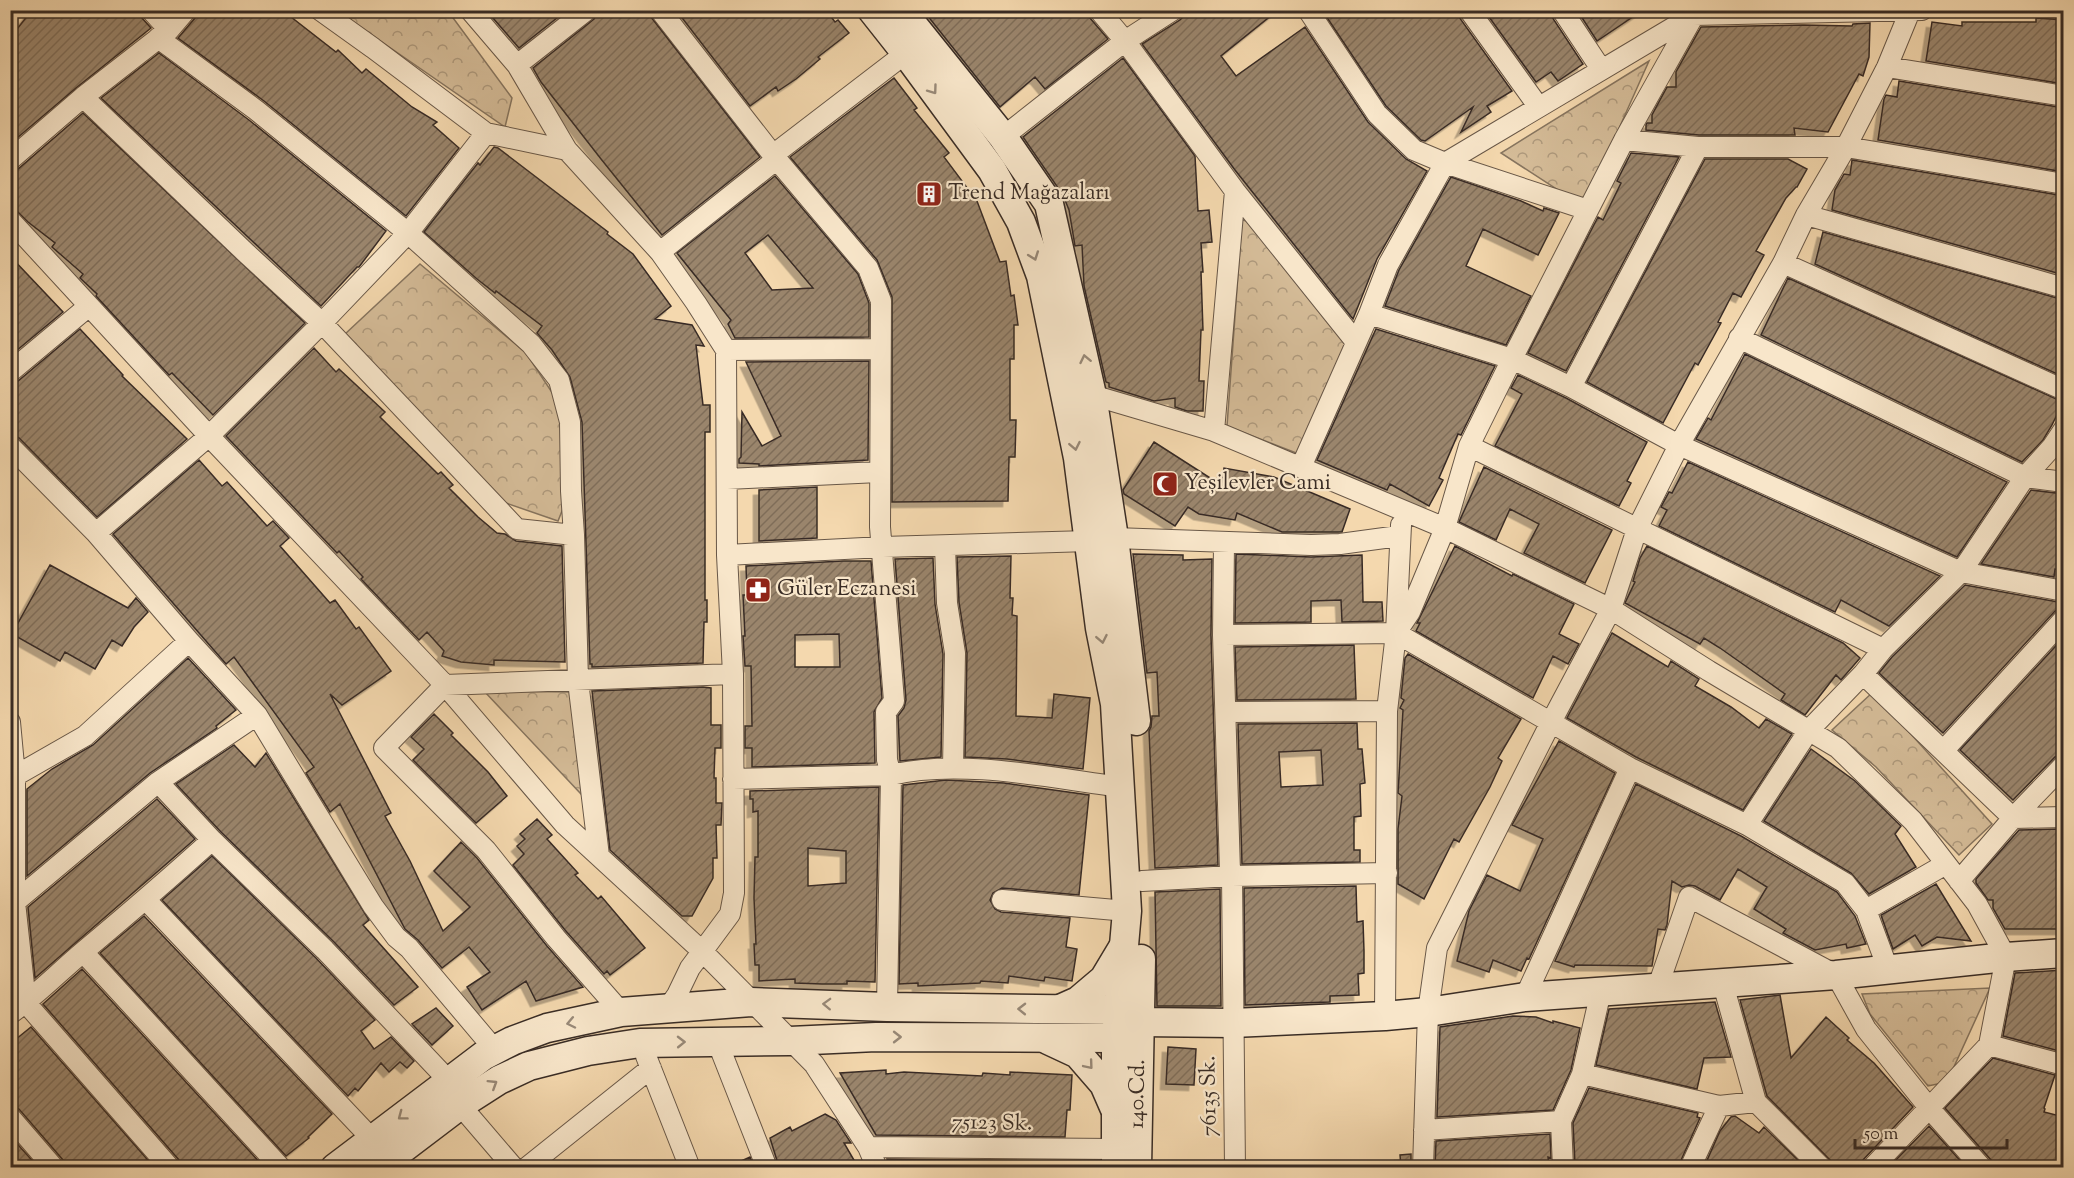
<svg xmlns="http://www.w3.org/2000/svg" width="2074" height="1178" font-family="'Sorts Mill Goudy',serif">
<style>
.forest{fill:url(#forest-crowns);stroke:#86745e;stroke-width:1.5}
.building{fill:url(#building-hatch);stroke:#392c25;stroke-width:1.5;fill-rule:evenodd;filter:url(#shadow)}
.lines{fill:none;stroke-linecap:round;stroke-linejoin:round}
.street-casing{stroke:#685747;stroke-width:22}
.secondary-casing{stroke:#392c25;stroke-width:31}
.street{stroke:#f8e6ca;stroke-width:20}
.secondary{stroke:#f8e6ca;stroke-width:28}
.oneway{stroke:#988978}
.labels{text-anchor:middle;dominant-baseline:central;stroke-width:4.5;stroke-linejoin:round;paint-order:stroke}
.poi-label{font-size:22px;fill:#392c25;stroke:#f8e6ca;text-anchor:start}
.street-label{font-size:22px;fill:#392c25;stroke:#f8e6ca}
</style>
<defs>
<pattern id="forest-crowns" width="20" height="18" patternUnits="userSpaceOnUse" patternTransform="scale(1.5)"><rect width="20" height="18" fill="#d4bb97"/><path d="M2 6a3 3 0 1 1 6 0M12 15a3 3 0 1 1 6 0" fill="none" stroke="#ad987b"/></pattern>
<pattern id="building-hatch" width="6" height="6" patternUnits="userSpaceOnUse" patternTransform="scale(1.5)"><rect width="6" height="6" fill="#9a856c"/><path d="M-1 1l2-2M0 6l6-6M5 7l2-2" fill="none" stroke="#7f6d59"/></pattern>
<filter id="shadow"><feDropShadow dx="-5.5" dy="5.5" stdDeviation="0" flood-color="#0004"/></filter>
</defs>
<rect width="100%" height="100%" fill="#f4d8ae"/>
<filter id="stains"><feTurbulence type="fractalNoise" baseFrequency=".00333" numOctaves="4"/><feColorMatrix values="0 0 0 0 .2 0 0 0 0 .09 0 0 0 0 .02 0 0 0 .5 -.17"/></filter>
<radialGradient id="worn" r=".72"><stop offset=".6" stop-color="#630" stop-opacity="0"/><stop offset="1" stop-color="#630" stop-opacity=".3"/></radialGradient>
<path class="forest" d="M337,11h111l64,87 -7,29z
M1649,61l-65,146 -83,-54z
M1242,220l10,2 99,124 -47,110 -77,-30z
M420,264l106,89 33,50 9,93 -10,25 -55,-19 -159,-167z
M484,691l86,1 12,103z
M1873,692l119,132 -33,31 -83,-88 -44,-37z
M1990,988l-43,94 -19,4 -58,-72 -8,-20z"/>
<path class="building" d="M32,10h107l3,8 9,10 -75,60 -66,56v-106z
M198,10h84l54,42 2,-2 24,23 4,-4 46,38 25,15 -4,3 26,23 -53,68 -142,-115 -86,-63 17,-20z
M486,10h81l-48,38z
M599,10h49l3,7 109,140 -98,78 -61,-76 -60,-77 -8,-14 61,-49z
M676,10h150l9,12 3,-2 11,13 -31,24 2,2 -24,20 -18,12 -2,-4 -26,19z
M923,10h164l3,8 18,21 -63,50 -10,-12 -35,30z
M1190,10h88l-57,46 15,20 69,-49 63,95 38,37 21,12 -50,88 -24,60 -118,-149 -93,-126 38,-24z
M1327,10h130l2,7 53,74 -25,15 4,6 -30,20 12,-25 -48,34 -4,-1 -35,-34 -62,-93z
M1484,10h66l2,7 31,47 -25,17 -7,-9 -15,10z
M1577,10h66l-46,31z
M2036,18l28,2v64l-138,-23 6,-39 30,4v-4h74z
M1870,23l-1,34 -6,19 -4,-2 -31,58 -34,-4 1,7h-96l-53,-5v-5l1,-2h5v-8l15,-28h9v-15l25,-45 102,-2 49,1 1,-2z
M159,53l90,67 137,111 -27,36h-2l-36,39 -220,-208z
M1123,58l72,98 3,55 11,-1 3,32 -11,1 2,29h-2l2,58h-2l-2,51h5l-1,30h-16l-12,-4v-9l-21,3 -45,-14v-4l-3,-1 -22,-96 -2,-41 -7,1 -6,-36 -6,-15 -40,-58z
M894,78l23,30 -3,2 35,43 -5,4 33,44 23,61 6,-1 5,35 3,-1 4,30h-4v34h-4v61h6l-1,37h-6l-1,44 -116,1v-205l-15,-37 -87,-103z
M1899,81l165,27v64l-186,-32 6,-41 2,-4 11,2z
M83,113l222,210 -92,92 -41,-42 -3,2 -73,-79 1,-2 -17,-16 3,-4 -31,-27 3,-4 -27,-21 -10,-10 -8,-4v-36l8,-3z
M494,147l4,1 110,84 -1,2 26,20 38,52 -16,13 37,6 12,21 -8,-1 7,60h7v27h-5v168h2v22h-3l-1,41 -111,4v-3h-2l-8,-242 -12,-45 -18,-27 -15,-17 5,-7 -46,-35 -1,2 -18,-14 -53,-47 54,-69 2,2z
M1631,153l48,4 -113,214 -38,-18 70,-136 5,3 18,-37 -4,-2z
M1705,159h83l19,10 -10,18h-1l-10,11 -30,53 8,4 -23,42 -8,-4 -15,29 3,1 -23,42 -3,-2 -32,60 -76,-41z
M1852,160l212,36v79l-232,-65 3,-20 9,-16 6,1z
M775,176l83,98 11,29v34l-134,1 -7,-14 3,-4 -54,-67zM768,235l45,53 -41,2 -27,-37z
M1451,177l70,24 22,10 1,-3 15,5 -21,42 -55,-26 -17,37 65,30 -25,49 -121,-39 14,-36z
M1823,232l241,68v77l-249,-113z
M10,256l53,56 -53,44z
M1788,278l275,124 -11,23 -9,15 -21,22 -261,-127z
M80,329l43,46 -1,1 65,63 -90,78 -78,-79 -9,-4v-50l8,-3z
M1376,329l119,37 -34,69 -3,-1 -19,44 4,2 -14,26 -39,-22 -3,6 -70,-30z
M314,348l22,24 3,-3 46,43 -5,5 58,57 3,-2 12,13 -4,3 29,29 19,16 8,1 11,7 46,5 3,116 -71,-2v5l-33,-3 -19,-6 2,-5 -17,-19 -8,8 -58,-61 2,-2 -24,-26 -2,2 -111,-117z
M1745,354l262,128 -50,75 -261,-118 12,-21 3,2z
M869,361l-1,99 -109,6v-2l-20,-1v-4l2,-2 1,-45 20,34 19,-10 -35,-74z
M1518,375l48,23 81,44 -20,39 4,2 -12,23 -124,-60 27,-52 -11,-6z
M1154,442l67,43 3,-17 50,9 76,32 -8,23h-60l-45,-19 -2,7 -36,-6 -11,-7 -13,19 -51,-32 -1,-4z
M199,460l23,26 5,-4 40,44 6,-5 16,17 -9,8 50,57 5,-3 21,29 3,-2 32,44 -49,34 -12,-11 61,119 -6,3 25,45 33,70 27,-24 -36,-36 27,-29 16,16 70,88 36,41 -47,14 -10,-20 -44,29 -15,-23 23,-15 -21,-25 -27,21 -24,-28 -13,-11 -65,-125 -10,8 -24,-39 8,-6 -80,-110 -8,7 -113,-130z
M1688,462l252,114 -51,50 -48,-26 -6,12 -176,-86 8,-16 -6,-3 8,-15 3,1z
M1484,467l128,63 -27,53 -61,-30 15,-29 -29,-15 -14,31 -37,-18z
M817,487v51l-58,3v-51z
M2031,490l33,4v76l-9,-1 -1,8 -73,-13z
M1455,546l57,30 1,-2 61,30 -15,30 20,10 -11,20 -15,-8 -20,42 -117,-67 4,-8h-3z
M1647,546l196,97 17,15 -19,22 -5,-5 -31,40 -24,-15 4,-6 -65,-46 -16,-10 -4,6 -75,-41 10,-21 -2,-1 7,-23z
M1133,554l50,1v5l29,-1 -1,76 7,230 -63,3 -6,-137 2,-4 1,-11h7l-2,-44 -10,1z
M1236,554l75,3 51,-2 1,47h19l1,19 -41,1 -1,-22 -30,1v21l-76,1z
M1011,556l-1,42h3l-1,17 5,1 -1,100 36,2 2,-24 36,4 -7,71 -76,-10 -42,-2 2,-104 -8,-51 -2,-45z
M933,558l2,46 8,50 -2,103 -41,4 -2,-45 6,-8 2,-8 -11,-141z
M843,561h28l11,137 -8,14 1,51 -123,4v-19h-7v-22h7l-1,-60h-6l-2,-30h2l-2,-41h4l-1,-29zM839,634l1,33h-45v-32z
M50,565l78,43 8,-10 12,14 -14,15 -12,19 -10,-6 -17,29 -30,-17 -5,9 -48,-27z
M1965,585l93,17 6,5 -9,4 -112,122 -64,-60 13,-16z
M1612,633l56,34 3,-6 28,18 -4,7 36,21 28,21 7,-9 26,15 -49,76 -107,-53 -69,-39z
M2064,637v116l-9,4 -42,43 -53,-50z
M1354,645l2,54 -119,1 -2,-53z
M1408,654l113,65 -23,39 4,3 -12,26 -31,55 -5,-3 -30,60 -26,-15v-55l4,-33 -4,-3 5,-83 -3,-2 4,-8 -3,-2 4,-40z
M188,658l48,52 -20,16 1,2 -67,45 -123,103v-87l25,-20 41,-24z
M703,687l8,1v37h10v23h-6l-1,30h2v25h6l-1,22h-5l1,33h-4v20l-21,38h-10l-72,-66 -18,-159z
M434,714l19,19 -2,2 37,37 19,24 -31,27 -63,-63 11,-11 -13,-12z
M1357,723l1,26h4l3,34 -5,1 1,32 -7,1v33h6v12l-118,2 -4,-140zM1321,750l2,35 -42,2 -2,-35z
M1559,741l56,32 -86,186 -2,-1 -6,13 -28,-11 -4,12 -32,-11 12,-50 18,-36 33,16 23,-52 -31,-14z
M234,745l21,22 11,-14 103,167 -6,5 55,62 -24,18 -60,-63 -113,-110 -45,-48z
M1811,749l44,32 46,45 -6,8 21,33 -47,27 -18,-21 -87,-52z
M946,780l58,3 85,12 -10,100 -77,-7 -9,5 -3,7 5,9 6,3 69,6 -4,29 11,2 -5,32 -27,-4 -1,4 -35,-5 -1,7 -27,-2 -1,2 -62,3v-3l-19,1 4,-199z
M1636,784l105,52 96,56 18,24 11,28 -19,4 -1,-4 -31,6 -32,-17 3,-4 -32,-20 13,-22 -29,-18 -18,31 -25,-14 -6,-1 -7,2 -10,-6 -5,44 -2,5 -7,-1 -6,37 -77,-1 -1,2 -19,-6z
M879,787l-4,195 -28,-1v3h-25l-27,-1v-4l-36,2v-16h-4l-1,-21h2l-2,-46 1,-41h3v-46l-5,1v-13h-3v-8zM808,848l38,3v32l-38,3z
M157,799l38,40 -160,139 -7,-71z
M537,819l15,16 -5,4 31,34 -3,2 23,24 3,-3 44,52 -35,27 -3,-4 -3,3 -39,-44 -52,-65 11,-11 -7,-8 8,-7 -5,-5z
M2058,829v11h6v89h-59l-12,-21v-8h-5l-12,-17v-4l43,-49z
M212,856l104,102 59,62 -14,11 13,18 17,-12 23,24 -7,7 -7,-6 -11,10 -8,-9 -23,28 -3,-3 -7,8 -186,-196z
M1936,884l35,57 -34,-4 -15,9 -7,-11 -22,14 -12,-34z
M1356,886l1,36 6,-1 1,30v22l-6,1 1,21 -29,1v6l-85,3 -1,-117z
M1220,889l1,117h-64l-2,-114z
M144,916l188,198 -24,23 1,1 -23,18 -186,-203z
M82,969l182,198h-82l-3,-7 -136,-156z
M2064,970l-1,82 -60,-16 12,-63z
M1780,995l11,63 35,-41 23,21 -2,2 27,23 39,44 -50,53 -3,7h-26l-4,-7 -63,-64 -27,-96z
M1715,1002l16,55 -27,1 -7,31 -101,-24 13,-56z
M436,1008l17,18 -21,19 -20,-21z
M1513,1016l23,1 17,6v-2l27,7 -9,42 -18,40 -116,7 3,-90z
M31,1027l123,140h-88l-3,-7 -44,-51 -9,-4v-61z
M1168,1047l28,2 -2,36 -28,-1z
M1993,1058l62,17 -11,33 1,1 -1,3 20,5v50h-12l-18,-4 -4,4h-36l-3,-7 -46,-52z
M886,1070v4l18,-2 78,4 1,-3 27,2v-3l62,3 -2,35h-3l-2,27 -189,-2 -36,-62z
M1589,1088l109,25 -1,4 3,1 -22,49h-87l-16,-3 -2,-41z
M825,1114l11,6 15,23h-7l14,24h-79l-9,-29 20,-11 2,4z
M1735,1116l24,17 5,-6 41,40h-97l-3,-2 15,-34 11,-14z
M1929,1126l37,41h-77z
M1550,1134l1,24 -3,-1 1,10h-114l1,-26z
M12,1138l26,29h-28v-28z
M1411,1154v13h-10l-1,-12z
M750,1157l4,10h-26z
M887,1159l177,2v6h-175z"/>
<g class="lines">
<defs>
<path id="street" d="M151,10l18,20
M320,10l53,38 113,85 81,17
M470,10l47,55 50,85 93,102 36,51 30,47 1,205 6,119 1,219 -4,21 -40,54 -13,27 -9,13
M660,10l113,145 95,113 13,33 -1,226 14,174 -8,11 1,48 4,15 -4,232
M1099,10l26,31 110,150 121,151
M1308,10l69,104 37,36 31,13 143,47
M1469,10l69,96
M1562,10l39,59
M158,38l98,72 152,123 123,111 28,36 11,42 1,69 3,44 4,146 21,175
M517,65l70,-55
M1887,67l177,29
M83,97l163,156 76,70 195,206 57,6
M1003,137l122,-96 48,-31
M1624,140l74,7h148l218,37
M773,155l133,-102
M10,160l73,-63 86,-67 17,-20
M1806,215l258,73
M10,220l199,216 236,249 120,140 138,127 111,112 54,83 9,21
M660,252l117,-93
M1783,263l281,127
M1369,314l143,45 59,28 108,58 282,127 103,19
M1739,338l286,139 39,5
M726,350l154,-1
M10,372l79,-66
M1571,387l127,-240
M1092,395l122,36 231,97 166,81 98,62 129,77 75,73 64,83 29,53 -17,88 -117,123
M1214,431l21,-240
M10,446l86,87 93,108 68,74 116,191 23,31 13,11 86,102
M1469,446l414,203
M1301,467l68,-153 19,-49 57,-102 249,-148 228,-5
M727,479l152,-7
M96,533l113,-97 113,-113 86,-90 78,-100
M1114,538l197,7 29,-1 59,-8
M1224,543l-1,92 7,237 2,4 3,292
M945,546l2,57 8,50 -2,115
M727,555l156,-8 206,-6
M1396,633l5,-108
M1223,635l173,-2 234,135 117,57 98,58 21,27 22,59
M1863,674l150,144 51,-1
M1227,712l160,-1
M10,722l5,54v126l11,101 144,165
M1944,750l120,-131
M15,776l70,-40 104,-95
M733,779l158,-4c68,-17 160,3 230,12
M158,782l54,58 113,110 124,131
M1747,825l62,-95 54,-56 20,-25 78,-77 64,-95 27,-30 12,-18
M1142,881l90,-5 155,-3
M1959,881l54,-63 51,-53
M146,900l226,239
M1002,900l125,11
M15,902l143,-120 99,-67
M1866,910l80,-46
M83,952l198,216
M1723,984l33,118 66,66
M1657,989l32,-92 147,78 30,54 64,80 52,59
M1525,997l105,-229
M621,1012l-65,-74 -70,-88 -102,-102 61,-63 288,-11
M10,1014c27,-19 49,-42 74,-63 43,-36 86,-73 128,-111
M1385,1016l2,-305 9,-78 14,-21 35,-84 24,-82 43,-87 112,-219 70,-125 -1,-5
M717,1041l50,127
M1989,1045l75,20
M646,1056l44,112
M1582,1074l137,32
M460,1105l54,63
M10,1117l44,51
M1424,1130l137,-9
M868,1147l248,2
M526,1168l125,-100
M1423,1168l5,-156 9,-64 113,-224 61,-115 26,-80 42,-84 104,-182 23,-48 40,-68 41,-80 23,-56
M1563,1168l-2,-47 21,-47 19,-83
M1690,1168l29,-62 37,-4"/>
<g id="secondary">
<path d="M872,10l34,43 86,117 29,52 20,54 37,182 22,170 15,76 12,207 -11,127v130"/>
<path d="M901,10l102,127 46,67 43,191 22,143 22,183"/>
<path d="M1060,1009l18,-8 26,-22 18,-30"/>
<path d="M1048,1040l30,14 26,30 10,23"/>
<path d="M335,1168l148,-112 29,-15 35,-13 74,-16 130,-10 136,5 231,3 22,12 93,1 152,-7 43,-4 97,-15 311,-22 170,-18 58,-4"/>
<path d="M377,1168l83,-63 39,-25 30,-14 59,-15 52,-8 150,-2 86,-4 240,1 15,-10"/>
<path id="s1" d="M1137,1168l4,-209"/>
</g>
</defs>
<use href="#street" class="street-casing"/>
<use href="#secondary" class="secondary-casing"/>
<use href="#street" class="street"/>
<use href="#secondary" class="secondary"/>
</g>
<defs><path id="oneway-chevron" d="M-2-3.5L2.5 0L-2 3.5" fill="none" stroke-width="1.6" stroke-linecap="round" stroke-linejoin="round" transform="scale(1.5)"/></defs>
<g class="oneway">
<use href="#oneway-chevron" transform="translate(933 90) rotate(54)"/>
<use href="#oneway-chevron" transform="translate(1034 256) rotate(70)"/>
<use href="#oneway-chevron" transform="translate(1085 359) rotate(-102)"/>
<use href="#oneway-chevron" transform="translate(1075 446) rotate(79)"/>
<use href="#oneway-chevron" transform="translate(1102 639) rotate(79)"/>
<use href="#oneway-chevron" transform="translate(827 1004) rotate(-178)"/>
<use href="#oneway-chevron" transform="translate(1022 1009) rotate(-179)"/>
<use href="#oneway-chevron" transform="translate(571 1023) rotate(168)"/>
<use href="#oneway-chevron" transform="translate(897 1037)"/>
<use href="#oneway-chevron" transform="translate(681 1042) rotate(-1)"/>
<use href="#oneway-chevron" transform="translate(1089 1065) rotate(50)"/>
<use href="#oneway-chevron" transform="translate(493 1084) rotate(-32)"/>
<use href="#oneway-chevron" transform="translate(402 1116) rotate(143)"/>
</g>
<defs>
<symbol id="building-square" viewBox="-11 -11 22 22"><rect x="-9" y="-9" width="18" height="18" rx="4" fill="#8f2418" stroke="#f8e6ca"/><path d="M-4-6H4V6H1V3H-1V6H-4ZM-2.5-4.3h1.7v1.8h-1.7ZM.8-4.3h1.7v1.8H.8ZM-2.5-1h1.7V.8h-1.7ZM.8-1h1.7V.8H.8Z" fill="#fff"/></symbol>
<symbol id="mosque-square" viewBox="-11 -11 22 22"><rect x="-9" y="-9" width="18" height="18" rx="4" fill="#8f2418" stroke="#f8e6ca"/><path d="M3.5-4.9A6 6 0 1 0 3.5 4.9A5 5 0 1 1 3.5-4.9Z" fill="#fff"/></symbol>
<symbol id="pharmacy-square" viewBox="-11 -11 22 22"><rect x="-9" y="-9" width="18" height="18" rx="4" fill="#8f2418" stroke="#f8e6ca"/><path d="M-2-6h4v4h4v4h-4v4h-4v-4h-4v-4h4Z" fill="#fff"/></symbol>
</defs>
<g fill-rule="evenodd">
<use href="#building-square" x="914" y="179" width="30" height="30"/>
<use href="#mosque-square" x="1150" y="469" width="30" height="30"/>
<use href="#pharmacy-square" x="743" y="575" width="30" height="30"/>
</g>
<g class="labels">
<g class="poi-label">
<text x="948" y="194">Trend Mağazaları</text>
<text x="1184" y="484">Yeşilevler Cami</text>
<text x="777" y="590">Güler Eczanesi</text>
</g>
<g class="street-label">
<text stroke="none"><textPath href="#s1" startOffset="74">140.Cd.</textPath></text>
<text transform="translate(1210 1096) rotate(-91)">76135 Sk.</text>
<text transform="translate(992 1124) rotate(1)">75123 Sk.</text>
</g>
</g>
<rect width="2074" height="1178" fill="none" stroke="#f4d8ae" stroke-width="36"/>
<rect x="12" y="12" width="2050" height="1154" fill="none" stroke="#392c25" stroke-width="3"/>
<rect x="18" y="18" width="2038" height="1142" fill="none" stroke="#392c25" stroke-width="1.5"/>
<path d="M1855 1139v9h152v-9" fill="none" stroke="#392c25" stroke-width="3"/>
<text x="1864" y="1139" font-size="18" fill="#392c25" stroke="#f8e6ca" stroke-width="4.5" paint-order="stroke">50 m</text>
<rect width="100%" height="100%" filter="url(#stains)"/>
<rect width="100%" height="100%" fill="url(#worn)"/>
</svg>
